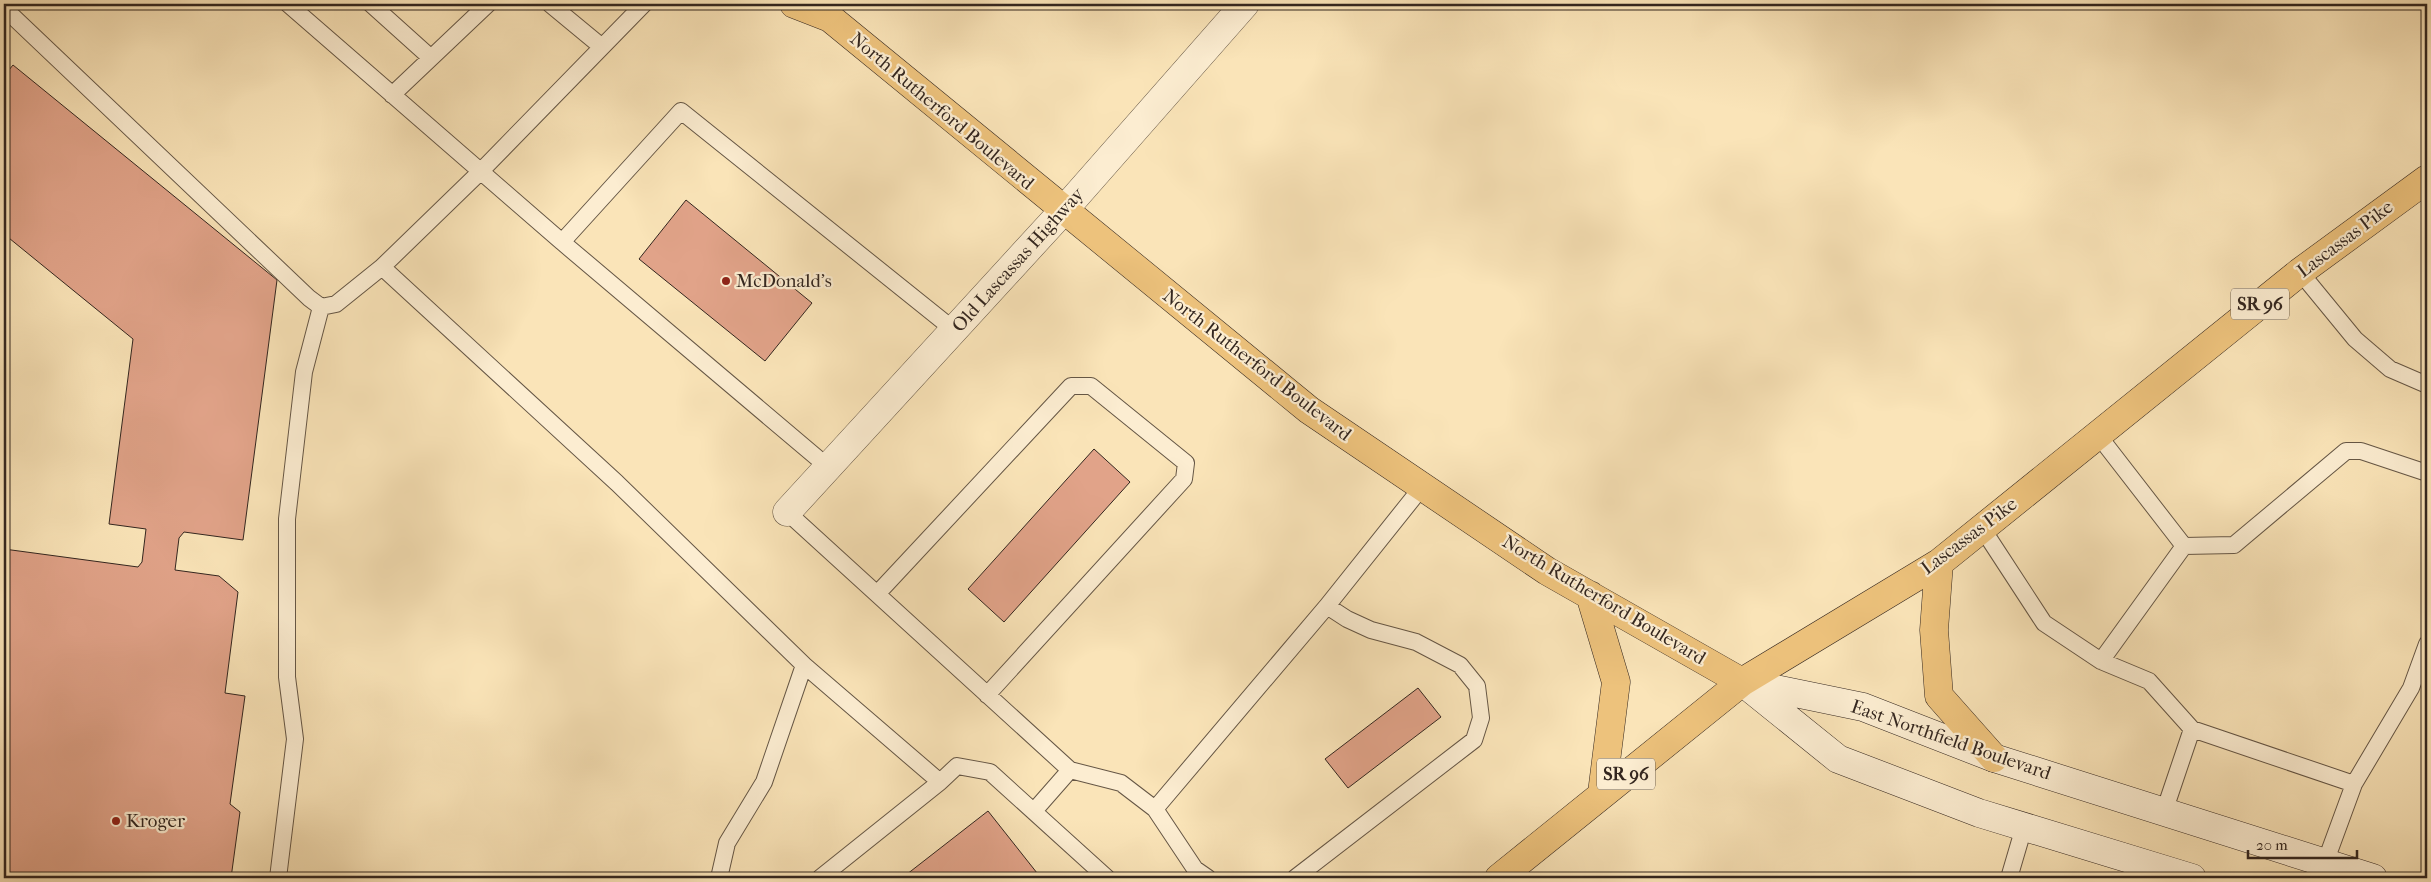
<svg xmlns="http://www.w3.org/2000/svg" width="2431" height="882" font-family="'IM FELL French Canon',serif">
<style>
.building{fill:#e1a389;stroke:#33261f}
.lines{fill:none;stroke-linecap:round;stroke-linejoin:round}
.service-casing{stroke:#655645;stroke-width:18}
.minor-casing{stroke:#655645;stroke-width:29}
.secondary-casing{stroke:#33261f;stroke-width:29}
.primary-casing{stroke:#33261f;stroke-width:29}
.service{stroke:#fcedd1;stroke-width:16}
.minor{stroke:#fcedd1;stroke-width:28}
.secondary{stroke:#fcedd1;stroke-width:28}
.primary{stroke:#edc27c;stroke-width:28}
.poi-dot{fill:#8f2418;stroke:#fcedd1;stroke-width:2}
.labels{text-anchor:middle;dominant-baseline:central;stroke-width:4.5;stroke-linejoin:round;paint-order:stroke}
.shield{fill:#fcedd1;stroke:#6f6254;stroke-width:1}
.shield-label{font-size:18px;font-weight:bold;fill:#33261f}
.street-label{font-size:19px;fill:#33261f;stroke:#fcedd1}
.poi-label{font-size:19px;fill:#33261f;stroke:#fcedd1;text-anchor:start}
</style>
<rect width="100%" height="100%" fill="#fae4b8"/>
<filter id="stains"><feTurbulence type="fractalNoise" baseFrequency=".004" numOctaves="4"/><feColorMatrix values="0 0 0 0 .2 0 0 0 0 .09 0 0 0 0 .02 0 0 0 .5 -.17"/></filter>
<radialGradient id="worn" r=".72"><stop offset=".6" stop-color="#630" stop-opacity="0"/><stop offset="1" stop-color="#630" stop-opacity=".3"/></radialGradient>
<path class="building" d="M13,65l264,215 -34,260 -59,-8 -5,6 -4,32 44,6 19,16 -13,101 20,3 -15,108 10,8 -9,66h-227v-329l134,18 4,-5 4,-33 -37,-5 24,-185 -129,-105v-158z
M686,200l126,103 -47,58 -126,-102z
M1094,449l36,33 -126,140 -36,-33z
M1418,688l23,29 -93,71 -23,-29z
M988,811l53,67h-139z"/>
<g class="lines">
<defs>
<path id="service" d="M288,4l274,238
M371,4l60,54
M550,4l52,43
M4,8l305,290 12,9 15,-3 46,-37 98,-95 164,-168
M392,95l96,-91
M382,267l235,216 187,182 -40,117 -37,61 -8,35
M2300,272l55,67 35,30 37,16
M2098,435l86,111
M828,467l-266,-225 119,-131 273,219
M787,512l283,258
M1982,528l62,95 57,38 48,20 43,48
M877,594l194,-208h20l95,77 -2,16 -197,216
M2101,661l83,-115 50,-1 112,-94h15l66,22
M804,665l136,117 17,-16 33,6 117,106
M1155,809l172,-203 95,-119
M1034,811l36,-41 51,13 34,26 40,60 13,9
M2164,812l28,-83 162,55
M2325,863l29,-79 57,-96 16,-44
M278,878l17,-139 -8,-62v-158l17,-147 17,-65
M820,878l120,-96
M1295,878l179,-138 7,-22 -4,-32 -17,-21 -44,-23 -45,-12 -24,-11 -20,-13
M2009,878l15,-51"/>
<path id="minor" d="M787,512l276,-301 182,-207"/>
<path id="secondary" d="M1742,682l121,25 131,51 379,120
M1745,684l93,75 141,54 213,65"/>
<path id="primary" d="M794,4l36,14 479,392 238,161 195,111
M1939,563l-5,67 5,66 55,62
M1590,595l26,87 -14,111
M1499,878l243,-196 197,-119 361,-291 127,-93"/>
</defs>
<use href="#service" class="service-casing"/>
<use href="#minor" class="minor-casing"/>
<use href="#secondary" class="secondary-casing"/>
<use href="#primary" class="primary-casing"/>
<use href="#service" class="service"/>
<use href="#minor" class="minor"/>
<use href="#secondary" class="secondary"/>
<use href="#primary" class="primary"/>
</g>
<g class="poi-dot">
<circle cx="726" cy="281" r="5"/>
<circle cx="116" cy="821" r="5"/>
</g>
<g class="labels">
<g class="shield">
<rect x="2231" y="288.5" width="58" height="31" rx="4"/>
<rect x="1597" y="758.5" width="58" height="31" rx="4"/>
</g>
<g class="shield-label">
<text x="2260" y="304">SR 96</text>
<text x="1626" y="774">SR 96</text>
</g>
<g class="street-label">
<text transform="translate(942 111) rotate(40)">North Rutherford Boulevard</text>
<text transform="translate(2345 239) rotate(-37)">Lascassas Pike</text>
<text transform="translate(1018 260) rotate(-48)">Old Lascassas Highway</text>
<text transform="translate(1257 365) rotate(38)">North Rutherford Boulevard</text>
<text transform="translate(1969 536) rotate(-37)">Lascassas Pike</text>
<text transform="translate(1604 600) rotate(31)">North Rutherford Boulevard</text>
<text transform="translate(1951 740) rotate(19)">East Northfield Boulevard</text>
</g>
<g class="poi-label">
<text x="736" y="281">McDonald's</text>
<text x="126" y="821">Kroger</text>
</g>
</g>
<rect width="2431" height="882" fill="none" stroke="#fae4b8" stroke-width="20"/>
<rect x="5" y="5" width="2421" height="872" fill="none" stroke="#33261f" stroke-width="2.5"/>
<rect x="10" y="10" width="2411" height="862" fill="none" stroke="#33261f"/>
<path d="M2248 850v8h109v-8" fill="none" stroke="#33261f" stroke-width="2.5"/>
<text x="2256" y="850" font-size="15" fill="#33261f" stroke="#fcedd1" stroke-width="4" paint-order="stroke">20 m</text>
<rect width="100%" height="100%" filter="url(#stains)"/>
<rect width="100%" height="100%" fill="url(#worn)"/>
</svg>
